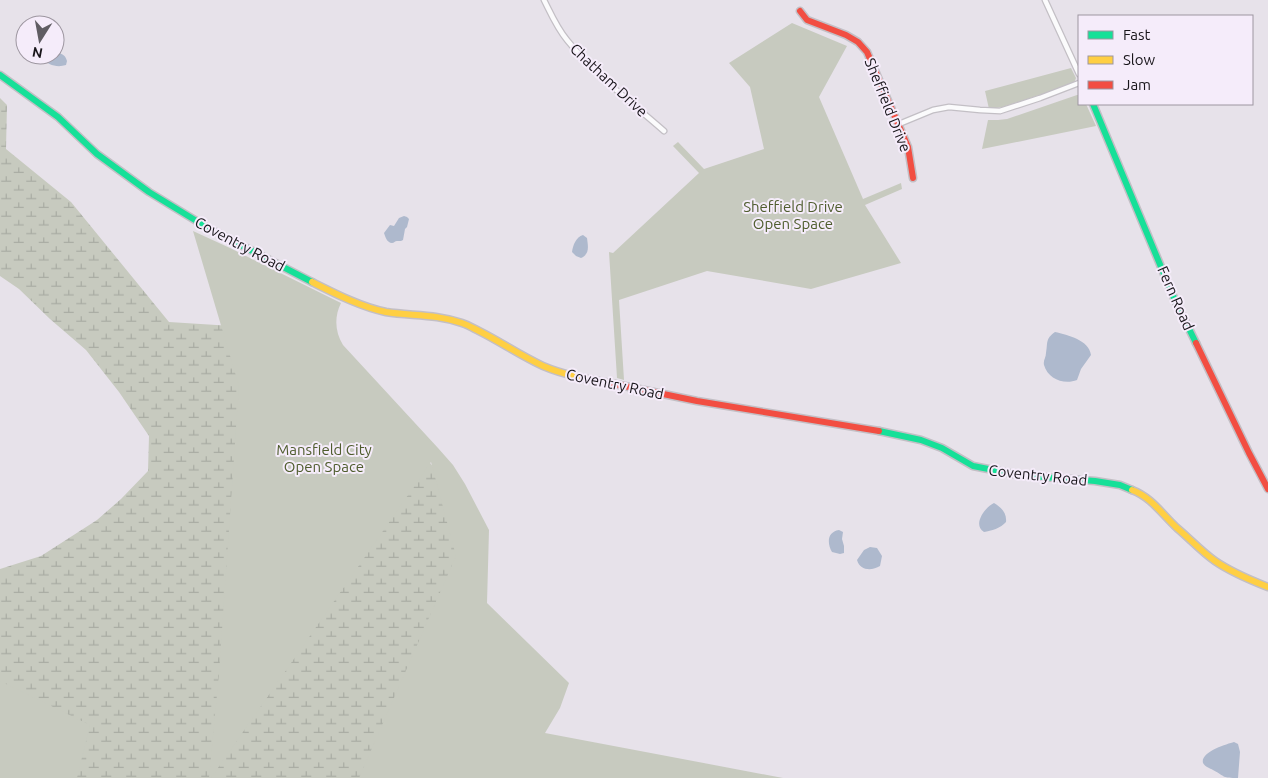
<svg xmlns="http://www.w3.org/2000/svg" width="1268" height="778" font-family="Ubuntu,sans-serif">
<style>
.wetland{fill:url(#wetland-marsh)}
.park{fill:#c7cabf}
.water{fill:#aeb9cd}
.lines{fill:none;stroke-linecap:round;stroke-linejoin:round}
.street-casing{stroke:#c3bfc5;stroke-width:7}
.fast-casing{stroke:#c3bfc5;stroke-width:9}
.slow-casing{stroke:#c3bfc5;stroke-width:9}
.jam-casing{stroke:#c3bfc5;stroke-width:9}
.street{stroke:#fbfbfc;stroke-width:4.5}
.fast{stroke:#16e098;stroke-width:6}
.slow{stroke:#ffcf43;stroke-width:6}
.jam{stroke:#f24e42;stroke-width:6}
.labels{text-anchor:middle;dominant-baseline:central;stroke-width:4;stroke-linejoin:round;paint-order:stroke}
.street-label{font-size:15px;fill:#18151a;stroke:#f5ecfa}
.park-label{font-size:15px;fill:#4f5d2e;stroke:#f5ecfa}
</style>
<defs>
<pattern id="wetland-marsh" width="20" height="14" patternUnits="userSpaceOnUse" patternTransform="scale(1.25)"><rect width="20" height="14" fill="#c7cabf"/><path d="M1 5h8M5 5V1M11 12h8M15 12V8" fill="none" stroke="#aaada4"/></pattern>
</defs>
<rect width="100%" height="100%" fill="#e7e2ea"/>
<path class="wetland" d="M0,98l7,7 -1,44 65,53 98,120 140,9 56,50 85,107 26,63 -13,227h-389l-74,-48v-161l41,-13 56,-36 24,-21 27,-28 1,-35 -30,-44 -33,-42 -36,-31 -31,-30 -19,-13z"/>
<path class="park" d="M792,23l55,23 -28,51 44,102 38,-16 1,6 -37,16 36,58 -90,26 -104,-18 -88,29 5,80 -7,-2 -8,-126 4,1 86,-80 -26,-27 5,-4 26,27 60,-20 -14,-62 -21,-24z
M1071,68l5,10 -2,5 -10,4 -61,20 -14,2 -4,-18z
M1077,95h2v9h7l10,22 -114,23 6,-29h10l9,-1z
M193,231l37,17 111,55c-7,14 -6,29 2,42l95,103 15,17 12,19 24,46 -2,73 82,80 -9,25 -15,25 238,45h-424l97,-222 -25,-94 -220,316h-2l10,-105 20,-287z
M0,681l90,44 -13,53h-77z"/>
<path class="water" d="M55,53c6,0 10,1 12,8l-1,4c-9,3 -18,0 -25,-7l1,-3h13z
M404,216l3,1 2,2 -2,8 -2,2 -2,11 -2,1h-4c-2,0 -3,2 -5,2 -5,0 -7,-7 -8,-10l6,-8 4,1 5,-8z
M583,235l4,3c1,8 3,16 -6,20l-5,-2 -4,-4c1,-7 4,-15 11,-17z
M1055,332c13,3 34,8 36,23l-10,14 -4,11c-13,5 -29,-1 -33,-15 -1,-5 2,-7 2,-12 2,-10 -1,-14 9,-21z
M994,503c7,4 13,10 12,19 -5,6 -15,9 -22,10 -12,-7 1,-25 10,-29z
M839,530l4,2 -1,7 2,7v7l-4,1 -8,-2c-5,-9 -5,-20 7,-22z
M870,547l7,1 5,8 -2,10c-8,5 -20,5 -23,-6l7,-10z
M1234,742l4,2 2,8 -2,26c-16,0 -12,-1 -25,-8 -3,-2 -8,-3 -10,-7 -3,-11 24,-19 31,-21z"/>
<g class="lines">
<defs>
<path id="street" d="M544,0c7,14 13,28 23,40 28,35 64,62 97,91
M1045,0l34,74
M899,124l34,-14 16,-3 31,3 20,1 40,-13 39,-15"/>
<path id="fast" d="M0,75l58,42 39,37 52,38 59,36 104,54
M1093,104l81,194 22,45
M879,431l42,9 21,8 31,18 46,9 76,6 25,4 12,5"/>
<path id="slow" d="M312,282c22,11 49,25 74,30 26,4 50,2 76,11 6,2 11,5 17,8 22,11 42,25 64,35 21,9 44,13 67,17
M1132,490c19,7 30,24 45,38 12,10 25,24 38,33 16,11 35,19 53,26"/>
<path id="jam" d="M800,11l7,9 39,15 12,7 9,10 41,95 5,31
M1196,343l53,110 19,36
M610,383l87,18 182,30"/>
</defs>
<use href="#street" class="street-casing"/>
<use href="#fast" class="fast-casing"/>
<use href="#slow" class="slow-casing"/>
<use href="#jam" class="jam-casing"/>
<use href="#street" class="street"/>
<use href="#fast" class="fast"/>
<use href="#slow" class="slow"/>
<use href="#jam" class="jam"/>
</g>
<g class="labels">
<g class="street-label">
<text transform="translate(609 80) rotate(43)">Chatham Drive</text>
<text transform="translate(888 105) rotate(68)">Sheffield Drive</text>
<text transform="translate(240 244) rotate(28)">Coventry Road</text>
<text transform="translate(1176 298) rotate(66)">Fern Road</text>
<text transform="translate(615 384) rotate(12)">Coventry Road</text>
<text transform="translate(1038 475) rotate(6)">Coventry Road</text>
</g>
<g class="park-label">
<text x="793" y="206">Sheffield Drive<tspan x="793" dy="17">Open Space</tspan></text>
<text x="324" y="449">Mansfield City<tspan x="324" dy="17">Open Space</tspan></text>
</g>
</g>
<rect x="1078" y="15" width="175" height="90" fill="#f5ecfa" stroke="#9d96a0"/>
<rect x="1088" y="31" width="25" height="8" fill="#16e098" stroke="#9d96a0"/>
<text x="1123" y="40" font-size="15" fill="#18151a">Fast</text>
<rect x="1088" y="56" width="25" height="8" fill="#ffcf43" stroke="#9d96a0"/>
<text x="1123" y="65" font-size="15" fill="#18151a">Slow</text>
<rect x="1088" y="81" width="25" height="8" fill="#f24e42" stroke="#9d96a0"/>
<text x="1123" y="90" font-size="15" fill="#18151a">Jam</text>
<g transform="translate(40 40) rotate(191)"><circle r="24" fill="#f5ecfa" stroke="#9d96a0"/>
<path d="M0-4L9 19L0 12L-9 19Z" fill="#605d63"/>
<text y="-8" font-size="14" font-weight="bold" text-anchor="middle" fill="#18151a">N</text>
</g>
</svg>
